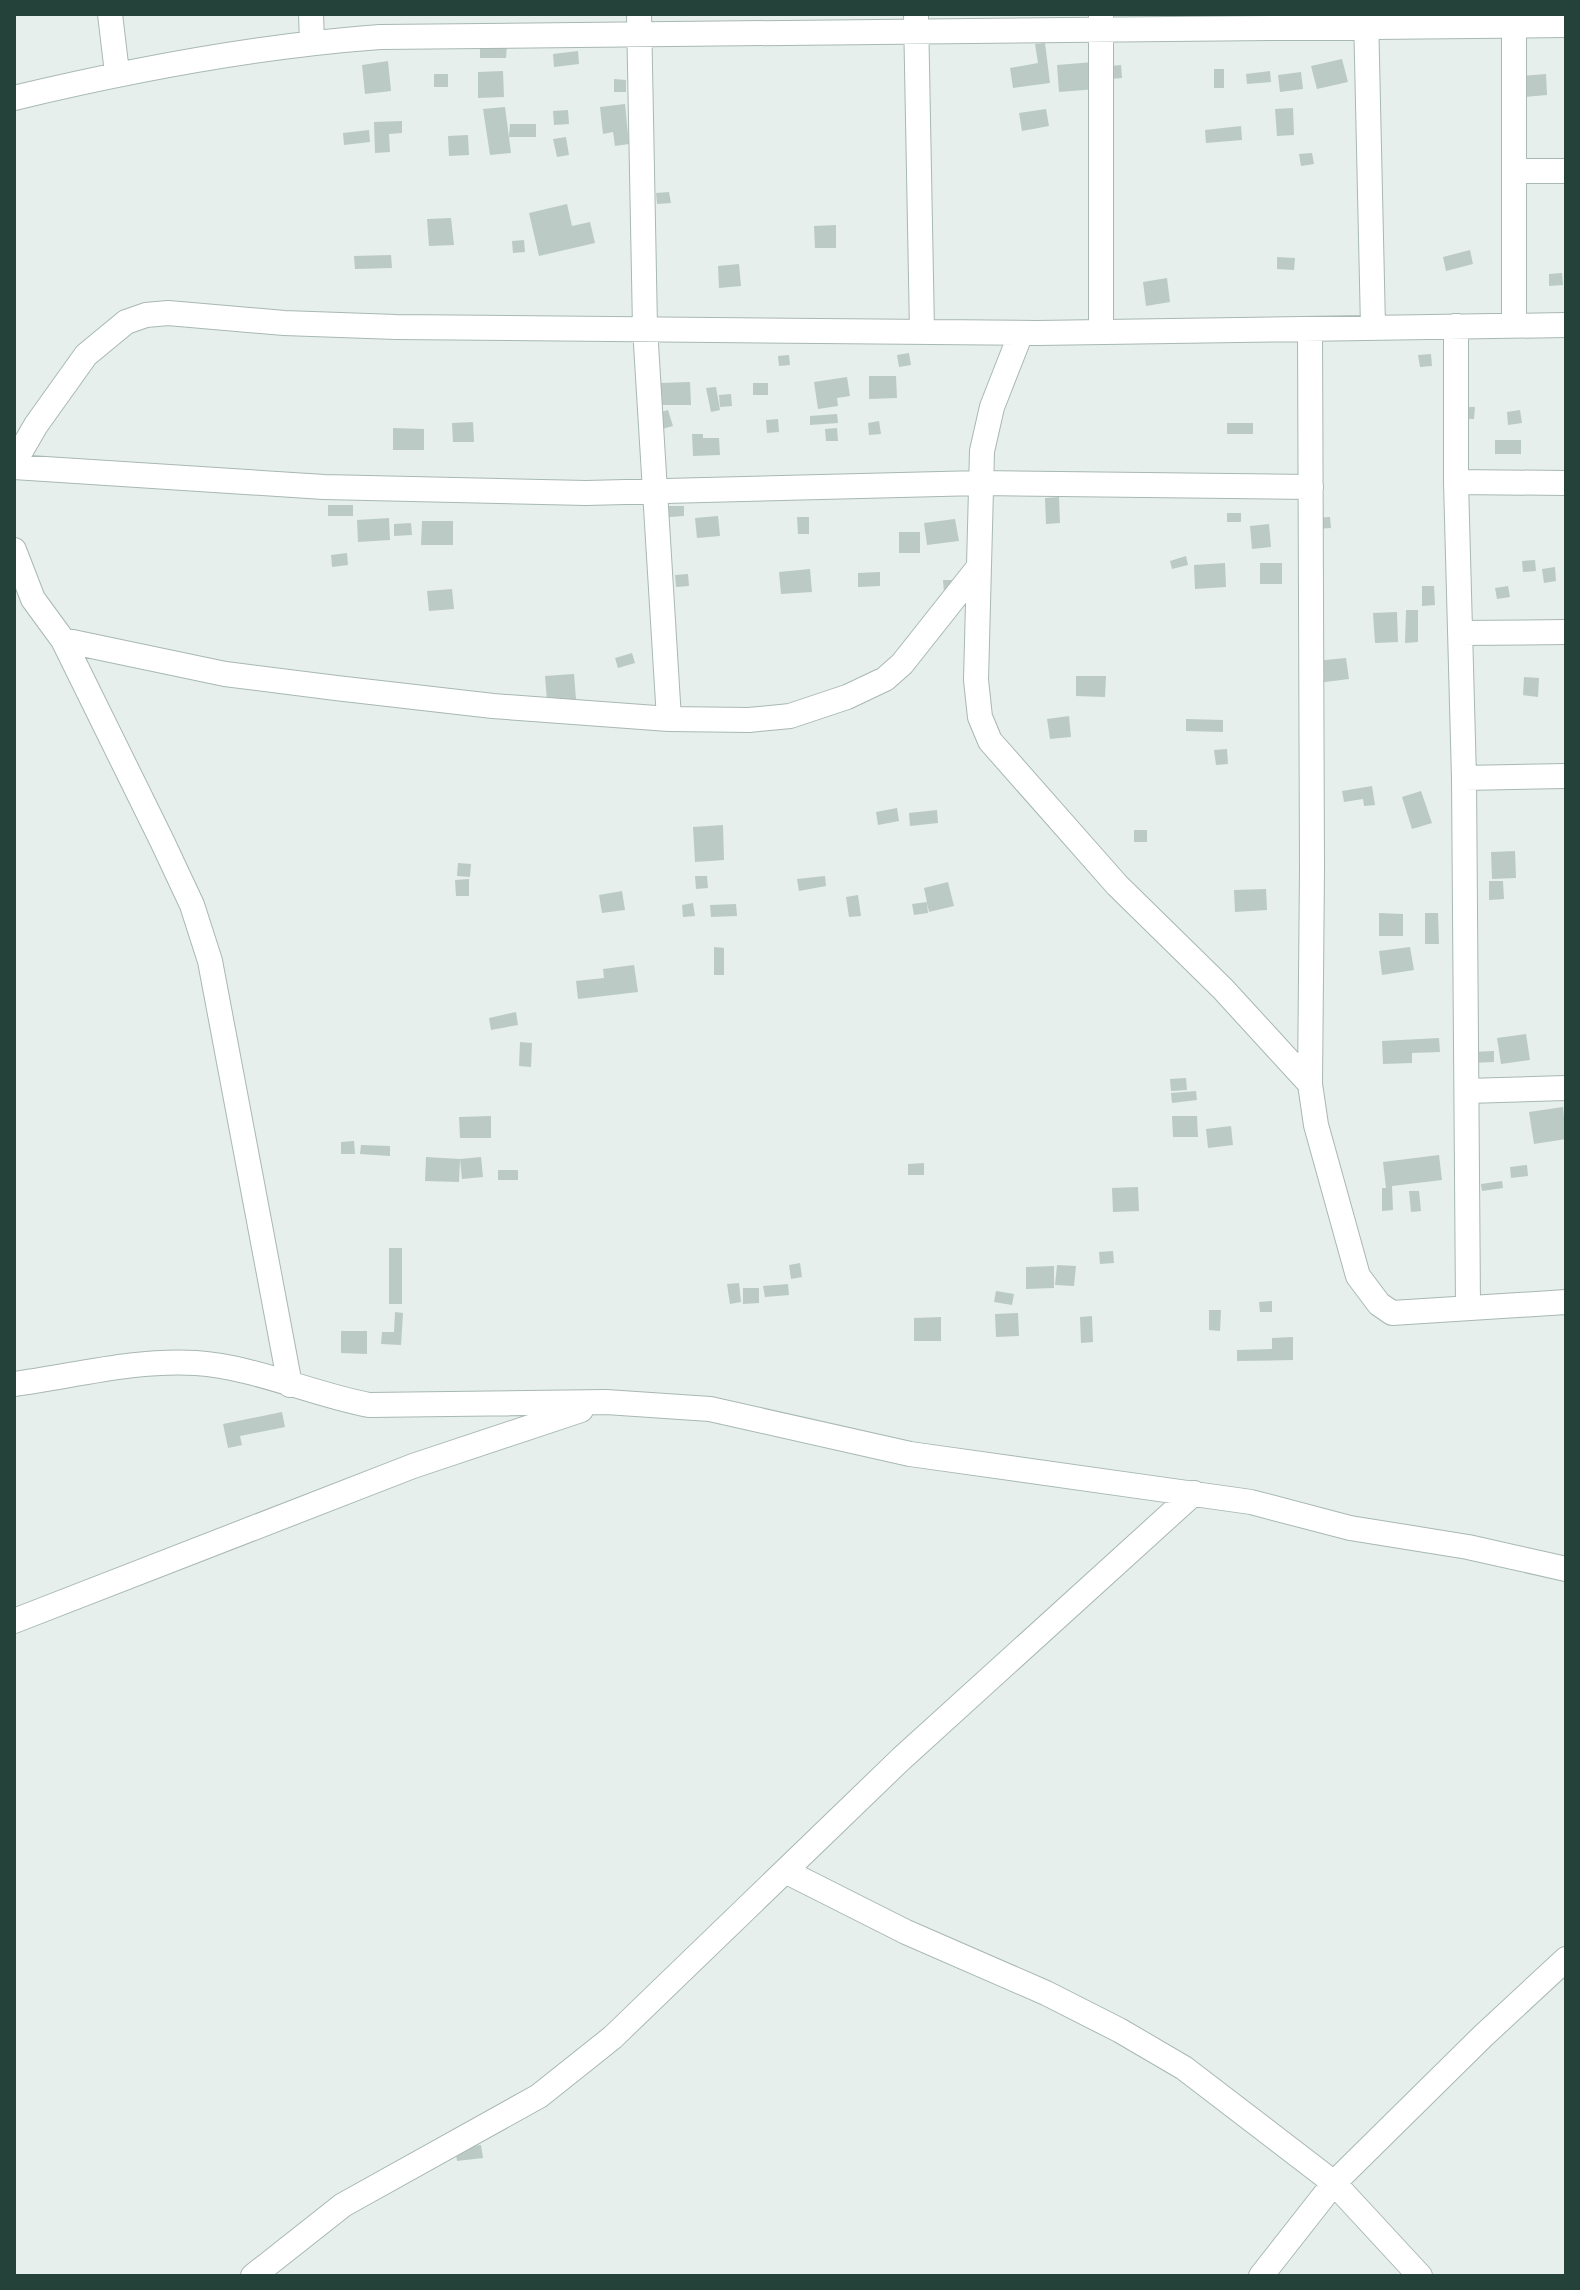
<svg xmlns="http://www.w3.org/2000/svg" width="1580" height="2290" font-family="Roboto,sans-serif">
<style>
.building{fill:#bbcac4}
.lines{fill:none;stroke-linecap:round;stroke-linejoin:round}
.minor-casing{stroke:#a8b8b2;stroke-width:26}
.minor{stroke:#fff;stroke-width:24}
</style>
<rect width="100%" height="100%" fill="#e6efeb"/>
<path class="building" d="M1045,43l5,40 -37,5 -3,-20 28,-5 -3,-19z
M480,46h27l-1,12h-26z
M578,51l1,13 -25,3 -1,-13z
M1342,59l6,23 -31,7 -6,-23z
M388,61l3,30 -26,3 -3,-29z
M1094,62l3,27 -38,3 -2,-27z
M1121,65l1,13 -12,1 -1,-13z
M1214,69h10v19h-10z
M503,71l1,26 -26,1v-26z
M1270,71l1,11 -24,2 -1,-10z
M1301,72l2,17 -23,3 -2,-17z
M434,74h14v13h-14z
M1546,74l1,21 -23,2 -2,-21z
M614,79l12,1v12h-12z
M625,104l4,40 -14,2 -2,-14 -10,2 -3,-27z
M505,107l6,46 -21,2 -7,-46z
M1293,108l1,27 -17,1 -2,-27z
M1046,109l3,17 -27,5 -3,-18z
M568,110l1,14 -15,1 -1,-14z
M402,121v12l-13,1 1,18 -15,1 -1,-31z
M510,124h26v13h-27z
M1241,126l1,14 -36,3 -1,-13z
M369,130l1,12 -26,3 -1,-12z
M468,135l1,20 -20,1 -1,-20z
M566,137l3,18 -12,2 -4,-18z
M1312,153l2,11 -13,2 -2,-12z
M669,192l2,11 -14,1 -1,-11z
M567,204l5,22 18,-4 5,21 -56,13 -10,-43z
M451,218l3,27 -25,1 -2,-27z
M836,225v23h-21l-1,-22z
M524,240l1,12 -12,1 -1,-12z
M1470,250l3,14 -27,7 -3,-14z
M391,255l1,13 -37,1 -1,-13z
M1277,257l18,1 -1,12 -17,-1z
M739,264l2,22 -22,2 -1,-22z
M1562,273l1,12 -14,1v-12z
M1167,278l3,24 -24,4 -3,-24z
M909,353l2,12 -12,2 -2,-12z
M1431,354l1,12 -12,1 -2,-12z
M789,355l1,10 -11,1 -1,-10z
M869,376h27l1,22 -28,1z
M847,377l3,19 -13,2 1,8 -20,3 -4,-27z
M690,382l1,23h-32v-22z
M753,383h15v12h-15z
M716,387l4,23 -9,2 -5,-24z
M731,394l1,12 -12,1 -1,-12z
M1460,407h15l-1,12h-14z
M668,410l5,16 -11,3 -5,-16z
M1520,410l2,13 -14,2 -1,-13z
M837,414l1,9 -28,2v-9z
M778,419l1,13 -12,1 -1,-13z
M879,421l2,13 -12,1 -1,-12z
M473,422l1,20h-21l-1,-19z
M1227,423h26v11h-26z
M393,428l31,1v21h-31z
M837,428l1,13h-12l-1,-12z
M692,434h11v4h16l1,17 -27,1z
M1495,440h26v14h-26z
M1059,497l1,26 -14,1 -1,-26z
M328,505h25v11h-25z
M668,506h16v10l-15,1z
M1227,513h14v9h-14z
M718,516l2,20 -23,2 -2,-20z
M797,517h12v17h-11z
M1330,517l1,11 -16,1 -1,-11z
M389,518l1,22 -32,2 -1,-22z
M955,519l4,22 -32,4 -3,-22z
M422,521h31v24h-32z
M411,523l1,12 -18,1v-12z
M1269,524l2,23 -19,2 -2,-23z
M899,532h21v21h-21z
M347,553l1,12 -16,2 -1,-12z
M1186,556l2,9 -16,4 -2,-8z
M1535,560l1,11 -13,1 -1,-11z
M1225,563l1,24 -31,2 -1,-24z
M1260,563h22v21h-22z
M1555,567l1,14 -12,2 -2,-14z
M810,569l2,23 -31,2 -2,-22z
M880,572v14l-22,1v-14z
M688,574l1,12 -13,1 -1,-12z
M943,580h13l-12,13z
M1422,586h12l1,19 -13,1z
M1508,586l2,11 -13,2 -2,-11z
M452,589l2,20 -25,2 -2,-20z
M1406,610h12v32l-13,1z
M1397,612l1,30 -23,1 -2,-30z
M632,653l3,10 -17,5 -3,-10z
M1346,658l3,21 -32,4 -2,-22z
M574,674l2,25 -29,2 -2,-25z
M1076,676h30l-1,21 -29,-1z
M1524,677l15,1 -1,19 -15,-2z
M1069,716l2,21 -21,2 -3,-20z
M1186,719l37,1v12l-37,-1z
M1227,749l1,15 -12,1 -2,-15z
M1372,786l3,19 -11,1 -1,-7 -19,3 -2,-11z
M1421,791l11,32 -20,6 -10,-32z
M897,808l2,13 -21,4 -2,-13z
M937,810l1,13 -28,3 -1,-13z
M723,825l1,35 -29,2 -2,-35z
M1134,830h13v12h-13z
M1515,851l1,27 -24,1 -1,-27z
M458,863l13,1 -1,13 -13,-1z
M695,876h12l1,12 -12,1z
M825,876l1,10 -27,5 -2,-12z
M469,879v17h-13l-1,-16z
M1489,881h14l1,18 -15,1z
M948,882l6,24 -25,6 -5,-24z
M1266,889l1,21 -32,2 -1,-22z
M622,891l3,19 -23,3 -3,-18z
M858,895l3,21 -12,1 -3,-20z
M927,902l1,11 -14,2 -2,-11z
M693,903l2,13 -12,1 -1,-12z
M736,904l1,12 -26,1 -1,-12z
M1379,913l24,1v22h-24z
M1425,913h13l1,31h-14z
M714,947l10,1v27h-10z
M1410,947l4,23 -32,5 -3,-24z
M634,965l4,27 -60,7 -2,-18 28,-3 -1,-9z
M516,1012l2,13 -27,5 -2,-12z
M1526,1034l4,26 -29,4 -4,-26z
M1439,1038l1,14 -28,1v10l-29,1 -1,-23z
M520,1042l12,1 -1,24 -12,-1z
M1494,1051v11l-23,1 -1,-11z
M1186,1078l1,12 -16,1 -1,-12z
M1196,1091l1,9 -25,3 -1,-10z
M1563,1107l3,32 -32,5 -5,-32z
M491,1116v22h-31l-1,-21z
M1172,1116h25l1,21h-25z
M1231,1126l2,19 -25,3 -2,-19z
M354,1141l1,13h-14v-12z
M361,1145l29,1v10l-30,-2z
M1439,1155l3,25 -50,6 1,24 -11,1v-23h4l-3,-26z
M426,1157l34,2 -1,23 -34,-1z
M481,1157l2,20 -21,2 -2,-20z
M924,1163v12h-16v-11z
M1527,1165l1,11 -17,2 -1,-11z
M498,1170h20v10h-20z
M1502,1181l1,7 -21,3 -1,-7z
M1138,1187l1,24 -26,1 -1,-24z
M1409,1191h10l2,20 -10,1z
M389,1248h13v56h-13z
M1113,1251l1,12 -14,1 -1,-12z
M800,1263l2,14 -11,2 -2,-14z
M1057,1265l19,1 -2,20 -19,-1z
M1054,1266v22l-28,1v-22z
M739,1283l2,19 -11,2 -3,-20z
M788,1284l1,11 -24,2 -2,-11z
M743,1288h16v15l-16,1z
M996,1291l18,3 -2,11 -18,-3z
M1272,1301v11h-12l-1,-10z
M1209,1310h12l-1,21 -11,-1z
M395,1312l8,1 -2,32 -20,-1 1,-12h12z
M1018,1313l1,23 -23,1 -1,-23z
M1092,1316l1,26 -12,1 -1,-26z
M941,1317v24h-27v-23z
M341,1331h26v23l-26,-1z
M1293,1337v23l-56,1v-11l35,-1v-11z
M282,1412l3,15 -45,9 2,9 -14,3 -5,-24z
M481,2145l2,13 -26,3 -2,-13z"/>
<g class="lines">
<defs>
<path id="minor" d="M110,14l7,59
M311,14l1,28
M639,14l6,314 24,391
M916,14l6,317
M1366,14l7,313
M1514,14v311
M14,98c121,-29 242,-52 366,-61l1186,-12
M1514,171h52
M1456,326v156l8,296 4,529
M1310,329l2,540 -2,215 6,41 42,151 21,28 13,9 174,-11
M1101,332v-318
M1021,333l-29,74 -10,44 -6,229 4,37 10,24 127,144 106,104 87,95
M14,463l22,-38 50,-70 40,-33 20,-7 22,-2 116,10 112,4 641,6 529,-8
M14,467l310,20 262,6 394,-10 331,4
M1456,482l110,1
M14,550l19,49 30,41 99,201 30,64 18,56 80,424
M1460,633l106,-1
M63,640l162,34 111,14 157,18 176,13 80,1 41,-4 57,-19 38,-18 17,-15 76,-96
M1464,778l102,-2
M1467,1091l99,-3
M14,1384c59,-8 123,-25 182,-21 59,4 115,31 173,42l237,-3 104,7 200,45 341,48 99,26 118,19 98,22
M14,1621l399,-155 168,-56
M785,1871l121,61 140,61 73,37 65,38 150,115 86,93
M253,2276l90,-71 196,-109 74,-59 288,-278 293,-266
M1261,2276l73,-93 149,-147 83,-77"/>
</defs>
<use href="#minor" class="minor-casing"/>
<use href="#minor" class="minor"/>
</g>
<rect width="1580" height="2290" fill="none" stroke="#24423a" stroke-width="32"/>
</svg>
